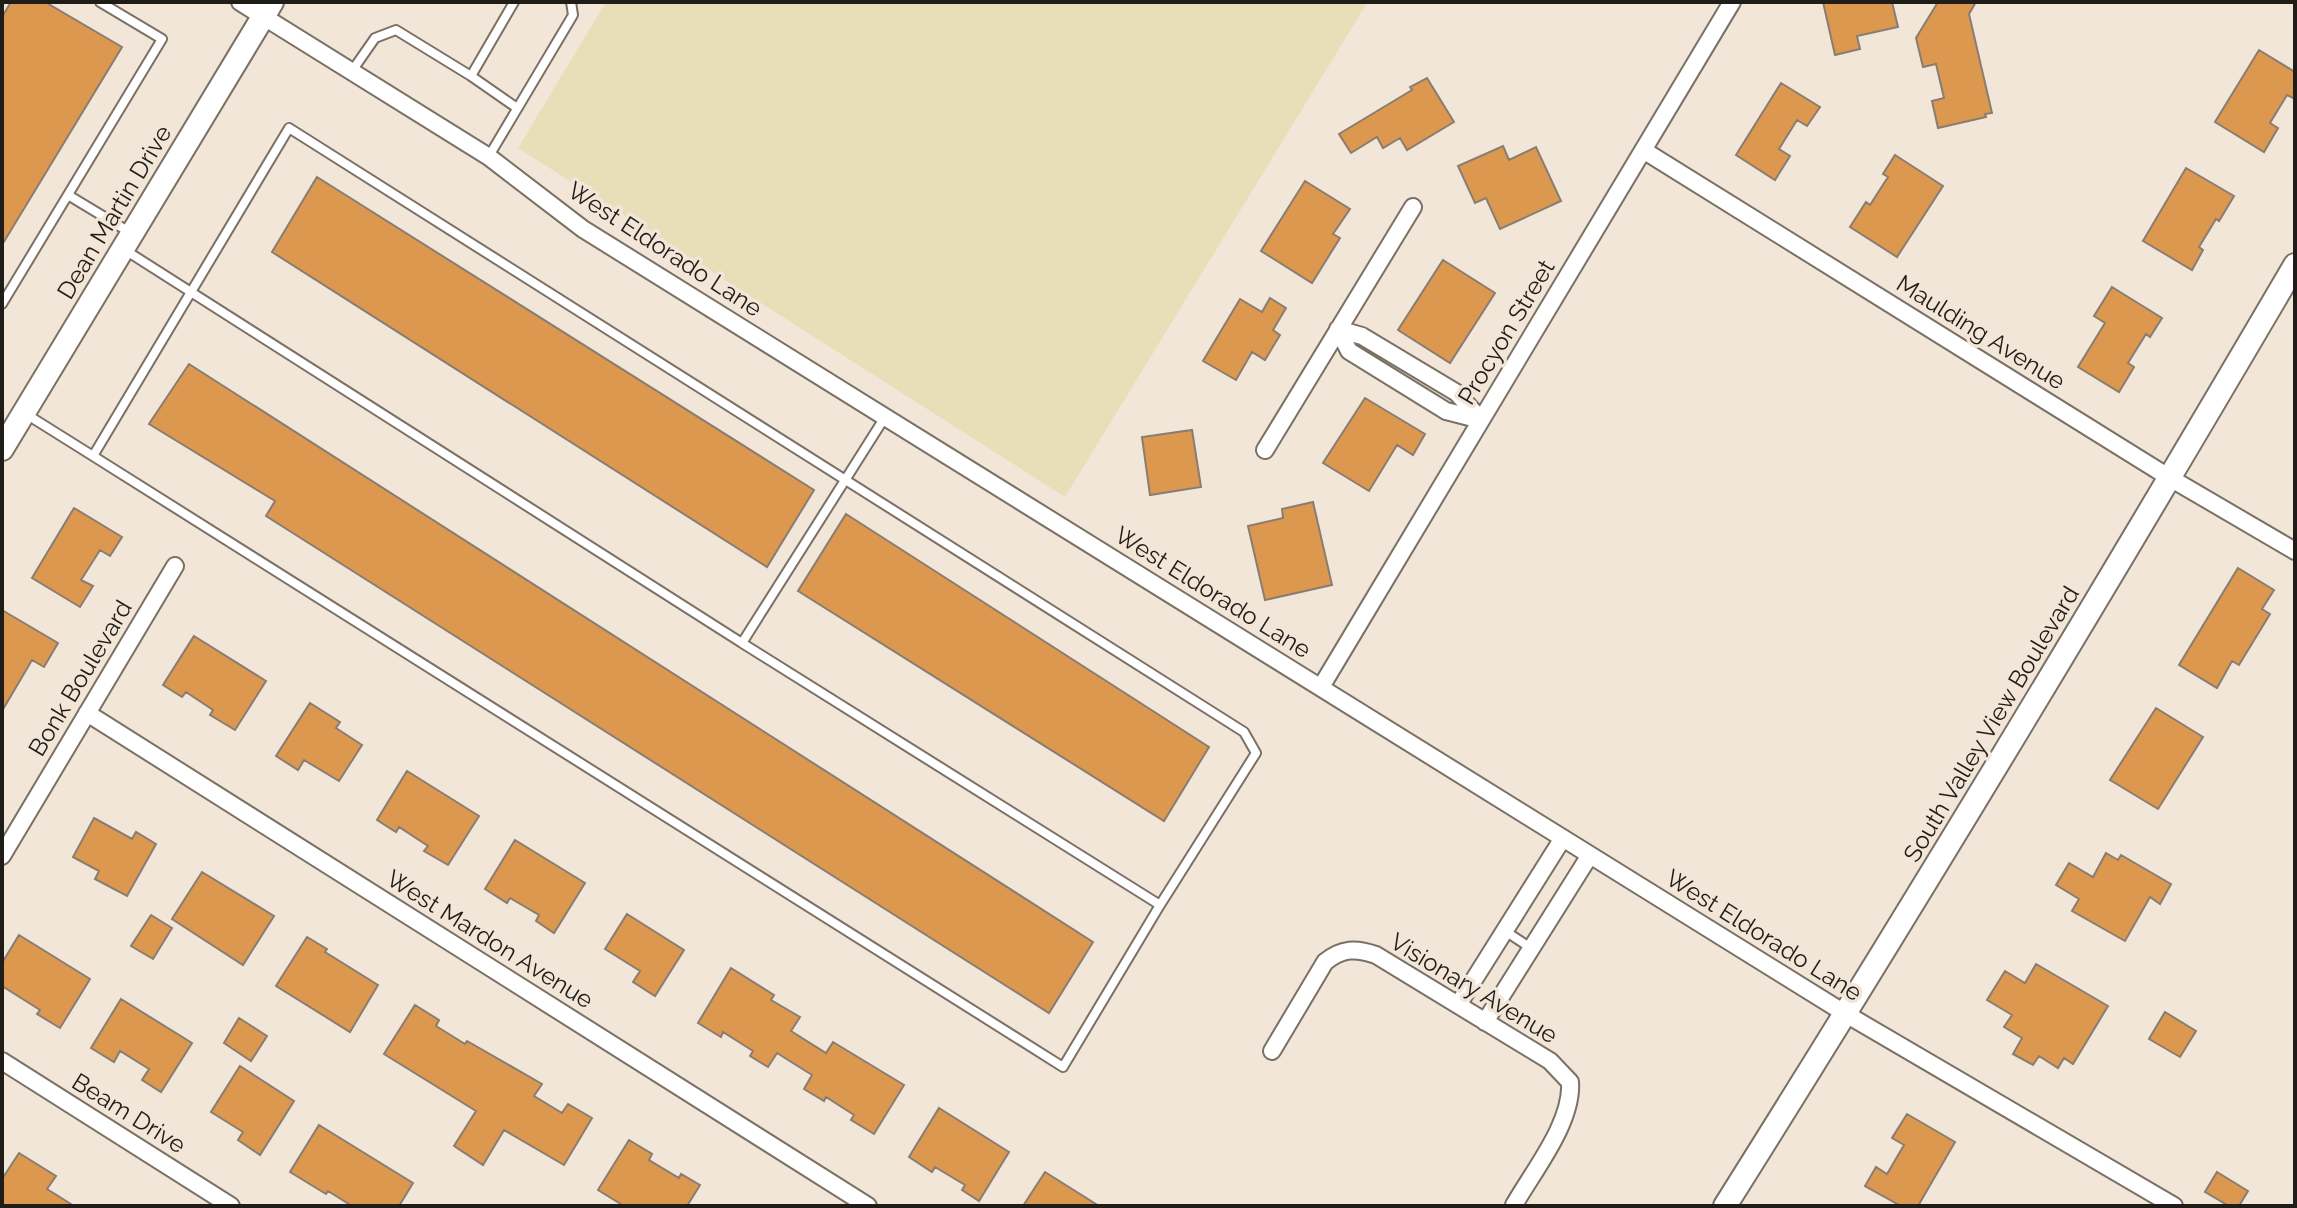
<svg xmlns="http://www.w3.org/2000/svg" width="2297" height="1208" font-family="Raleway,sans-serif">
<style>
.sand{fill:#e8dfb9}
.building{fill:#dd984f;stroke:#897d72;stroke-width:2}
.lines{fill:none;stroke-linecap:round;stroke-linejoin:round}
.lane-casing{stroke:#7a7064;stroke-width:12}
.street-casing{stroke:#7a7064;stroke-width:20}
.secondary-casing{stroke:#7a7064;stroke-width:26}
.lane{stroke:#fff;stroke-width:8}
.street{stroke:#fff;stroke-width:16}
.secondary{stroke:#fff;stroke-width:22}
.labels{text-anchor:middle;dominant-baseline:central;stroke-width:7;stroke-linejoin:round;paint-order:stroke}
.street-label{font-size:24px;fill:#201c17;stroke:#f2e6d9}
</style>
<rect width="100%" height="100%" fill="#f2e6d9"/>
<path class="sand" d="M606,2h760l1,1 -302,494 -547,-349z"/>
<path class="building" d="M11,2h34l77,45 -120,198v-228z
M1823,2h69l6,25 -41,9 3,13 -25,6z
M1938,2h38l-7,12 23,99 -7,1 1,3 -48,11 -6,-27 12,-3 -8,-34 -13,3 -7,-29z
M2259,50l36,22v27l-8,-4 -17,28 8,5 -14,24 -49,-30z
M1427,78l27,44 -47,28 -7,-12 -17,10 -6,-11 -26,16 -12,-19 73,-44 -2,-3z
M1781,83l39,24 -13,19 -10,-6 -18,29 11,7 -15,24 -39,-25z
M1503,146l6,14 27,-13 25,54 -61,28 -14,-31 -11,5 -17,-37z
M1895,155l48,31 -46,71 -47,-30 16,-25 4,3 18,-28 -5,-3z
M2186,168l48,28 -15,25 -3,-2 -17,28 4,3 -11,20 -49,-29z
M317,177l497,313 -47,77 -495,-315z
M1305,181l45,28 -17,25 7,4 -28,45 -51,-32z
M1443,260l52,33 -45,70 -52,-33z
M2112,287l50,31 -12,19 -4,-3 -18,29 6,4 -15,25 -41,-25 27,-44 -11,-7z
M1270,298l16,10 -13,22 7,5 -15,25 -13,-8 -16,28 -33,-19 37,-62 22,13z
M189,364l904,578 -44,71 -783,-497 9,-15 -126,-77z
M1365,398l60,36 -12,21 -16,-10 -28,46 -46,-28z
M1192,430l9,57 -51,8 -8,-58z
M1313,502l19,83 -67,15 -17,-74 35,-8 -1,-9z
M74,508l48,29 -12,19 -10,-6 -19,30 12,6 -13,21 -48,-29z
M846,514l363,233 -45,74 -366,-230z
M2238,568l36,22 -12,19 8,5 -31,51 -7,-4 -15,27 -38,-23z
M2,610l56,33 -14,24 -12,-7 -30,51z
M194,636l72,45 -31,49 -25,-15 3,-5 -27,-18 -4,5 -19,-12z
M310,703l30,19 -4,6 26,17 -23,36 -35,-21 -6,10 -22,-14z
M2156,708l47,29 -45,72 -48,-29z
M407,771l72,45 -31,49 -24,-14 4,-5 -29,-19 -3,5 -19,-12z
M94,818l38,21 4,-7 20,12 -29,52 -32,-17 4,-8 -26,-14z
M515,840l70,43 -31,50 -18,-12 3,-6 -29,-17 -3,5 -22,-14z
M2106,853l12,7 3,-5 50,29 -11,20 -10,-7 -25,44 -53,-30 7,-12 -23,-14 13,-22 24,14z
M202,872l72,44 -31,49 -71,-46z
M627,914l57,36 -29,46 -22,-14 7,-11 -35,-22z
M151,915l21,13 -19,31 -22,-13z
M19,935l71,44 -30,49 -23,-14 3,-4 -38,-24v-23z
M307,937l20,12 -2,3 53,33 -28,47 -74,-46z
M2036,964l72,42 -35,58 -9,-6 -6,10 -19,-12 -6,9 -20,-11 9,-16 -18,-11 8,-12 -25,-15 18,-29 20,12z
M731,968l43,27 -3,5 29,17 -9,14 35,22 7,-11 71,43 -30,49 -23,-14 3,-5 -28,-18 -2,4 -20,-12 8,-14 -35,-22 -9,14 -18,-11 3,-5 -30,-19 -2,5 -23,-14z
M121,999l71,44 -31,49 -19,-12 7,-11 -29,-18 -6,11 -23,-14z
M415,1005l24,15 -3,6 29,18 2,-3 75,43 -8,12 28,17 6,-9 24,14 -28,47 -60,-35 -21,35 -29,-19 22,-35 -92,-57z
M2165,1012l31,19 -16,26 -31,-18z
M239,1018l28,18 -16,25 -27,-18z
M240,1066l54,35 -34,54 -22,-15 5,-8 -32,-20z
M939,1108l70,44 -30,49 -17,-11 3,-5 -30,-18 -3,5 -23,-15z
M1907,1114l48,28 -37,64h-17l-36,-20 11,-19 11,7 17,-29 -12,-7z
M319,1125l94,58 -14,23h-47l-24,-15 -2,3 -36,-22z
M629,1140l23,14 -3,6 30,18 2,-4 19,11 -13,21h-63l-26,-16z
M19,1153l37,23 -9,13 27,17h-72v-27z
M1045,1172l54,34h-76z
M2217,1172l31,19 -9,15h-10l-24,-14z"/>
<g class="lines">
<defs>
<path id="lane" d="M514,2l-43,74 46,32
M352,71l23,-33 21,-8 75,46
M489,156l84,-141 -2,-13
M68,195l63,38
M125,250l617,393
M2,304l160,-265 -62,-37
M26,414l67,42
M885,417l-143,226 418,262 96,-152 -12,-21 -955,-604 -196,328 970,611 97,-162
M1505,931l26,17"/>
<path id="street" d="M240,2l249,155 94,72 302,188 961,597 328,192
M1643,150l527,328 125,73
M1338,329l11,22 97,60 35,9
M1338,329l24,7 95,57 23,26
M1265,450l148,-243
M1321,687l411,-685
M87,713l781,493
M2,856l173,-290
M1458,1005l105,-167
M1485,1022l105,-167
M1272,1051l53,-89c17,-14 31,-14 51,-7l174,106 20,21c3,40 -36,88 -56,123
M2,1061l229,145"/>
<path id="secondary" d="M2,449l270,-447
M1725,1206c195,-310 384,-624 570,-941"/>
</defs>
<use href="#lane" class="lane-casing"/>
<use href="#street" class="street-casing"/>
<use href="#secondary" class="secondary-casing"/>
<use href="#lane" class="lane"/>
<use href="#street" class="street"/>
<use href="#secondary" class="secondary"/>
</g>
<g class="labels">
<g class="street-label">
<text transform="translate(114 212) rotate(-59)">Dean Martin Drive</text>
<text transform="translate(665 249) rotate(33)">West Eldorado Lane</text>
<text transform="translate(1506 332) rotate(-59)">Procyon Street</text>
<text transform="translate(1981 332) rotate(32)">Maulding Avenue</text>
<text transform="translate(1213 592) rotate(32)">West Eldorado Lane</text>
<text transform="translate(80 678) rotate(-59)">Bonk Boulevard</text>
<text transform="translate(1991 724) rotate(-59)">South Valley View Boulevard</text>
<text transform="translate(1764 935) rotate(32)">West Eldorado Lane</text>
<text transform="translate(490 939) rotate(32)">West Mardon Avenue</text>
<text transform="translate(1474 988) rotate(31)">Visionary Avenue</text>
<text transform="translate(129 1113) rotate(32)">Beam Drive</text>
</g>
</g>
<rect width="2297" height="1208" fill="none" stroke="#201c17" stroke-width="8"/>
</svg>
